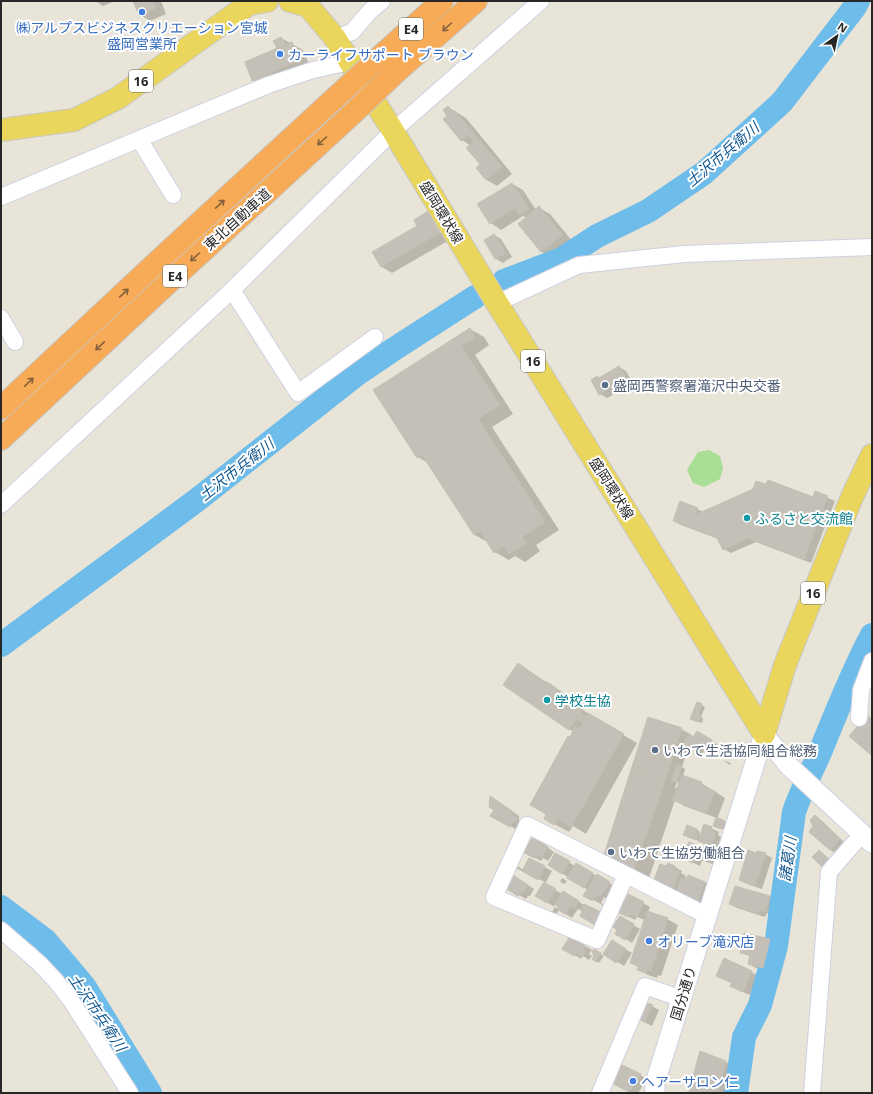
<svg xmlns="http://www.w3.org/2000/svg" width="873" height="1094" font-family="'Open Sans','Noto Sans JP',sans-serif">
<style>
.green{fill:#a8de96}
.shadow{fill:#0003;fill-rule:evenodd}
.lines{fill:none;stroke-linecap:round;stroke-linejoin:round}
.river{stroke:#6ebce9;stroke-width:24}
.building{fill:#c4c0b8;stroke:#c4bfb3}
.minor-casing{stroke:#ced0e0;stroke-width:18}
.tertiary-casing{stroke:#ced0e0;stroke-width:21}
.primary-casing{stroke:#c7c7c7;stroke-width:24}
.motorway-casing{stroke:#c7c7c7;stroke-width:24}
.minor{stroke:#fff;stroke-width:16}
.tertiary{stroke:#fff;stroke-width:19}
.primary{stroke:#ead65d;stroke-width:22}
.motorway{stroke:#f7ab56;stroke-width:22}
.motorway-bridge-casing{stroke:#c7c7c7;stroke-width:24;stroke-linecap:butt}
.motorway-bridge{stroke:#f7ab56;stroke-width:22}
.oneway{stroke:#85623c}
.shop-dot{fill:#3f7fe0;stroke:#fff;stroke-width:1.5}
.service-dot{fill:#5c6f8a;stroke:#fff;stroke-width:1.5}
.culture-dot{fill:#0f9aa8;stroke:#fff;stroke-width:1.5}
.labels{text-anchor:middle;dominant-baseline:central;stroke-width:4;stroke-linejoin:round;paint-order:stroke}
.shield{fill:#fff;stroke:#686868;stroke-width:1}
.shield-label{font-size:13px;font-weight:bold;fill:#272727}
.shop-label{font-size:14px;fill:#366cbe;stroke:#fff;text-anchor:start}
.street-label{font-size:14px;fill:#272727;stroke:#fff}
.service-label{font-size:14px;fill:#4e5e75;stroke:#fff;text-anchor:start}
.culture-label{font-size:14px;fill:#0d838f;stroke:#fff;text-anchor:start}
.water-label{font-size:15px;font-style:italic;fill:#125890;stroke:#fff}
</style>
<rect width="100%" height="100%" fill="#e9e4d8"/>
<path class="green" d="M709,450l11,6 3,12 -3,11 -16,8 -11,-4 -6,-13 11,-18z"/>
<path class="shadow" d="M95,1h20l-12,5z
M134,1h27l5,13 -16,7 -10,-6z
M281,38l22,12 7,16 -47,20 -10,-6 25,-31z
M448,107l18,11 46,56 -15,12 -10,-6 -10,-12 4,-3 -10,-19 -9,-6 -14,-24z
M512,184l11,6 13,20 3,-2 11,6 23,28 -20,16 -11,-6 -22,-28 7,-6 -4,-2 -22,14 -10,-7z
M430,212l23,26 -61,35 -10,-6 -9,-14 45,-27z
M494,235l7,4 11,18 -9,6 -7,-4 -11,-19z
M470,329l14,8 5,8 -14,10 38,59 -21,13 67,103 -23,15 4,6 -15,11 -10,-6 -6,4 -14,-8 -6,-9 -14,-8 -47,-72 -10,-6 -44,-66z
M619,367l7,4 7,12 -21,11 1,1 -6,3 -7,-4 -1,-16z
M815,492l20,9 -24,62 -55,-21 -25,11 -7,-4 -5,-10 -38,-14 -7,-4 23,-12 7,3 109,-14z
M529,671l38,24 -1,3 27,19 44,26 -51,91 -13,-8 -4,6 -24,-13 25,-81 4,-6 -5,-3z
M702,705l3,2 -4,10 2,1 -1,5 -8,-3z
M681,729l11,6 -2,6 14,-5 14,9 -6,9 -7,-4 -3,4 -13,-9 -7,22 3,2 -2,7 18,7 24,15 -8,21 10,4 -2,7 -8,-3v-9l-33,-12 -9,-6 -26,78 -29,-10zM677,782l3,1 -3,6 -2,-1z
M724,753l8,5 -1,1 -7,-5z
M723,760l8,3 -1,2z
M497,801l22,15v4l6,3 -8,7 -25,-15 3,-5z
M815,817l7,4 24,23 -9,10 -7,-4 -15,-24z
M704,825l15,7 -1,3 4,3 -4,11 -31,-13 10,-6 3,2 -1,2 2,2z
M540,842l14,10 -6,9 -5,-3 -2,3 -17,-10z
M689,843l30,13 -4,9 -13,-5 -2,6 -21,-10 8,-6z
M664,851l9,4 -1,4 -6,-2z
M556,854l19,12 1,-2 40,23 -8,13 -4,-3 -3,6 5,3v1l-21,-12 3,-5 -39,-25z
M757,854h8l7,4 -10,31 -15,-5 -7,-4z
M529,859l23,12 -7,13 17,10 9,2 14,10 -2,6 -5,-3 -6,9 -13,-8 -3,5 -4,-3 3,-5 -19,-11 9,-14 -29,-14 1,-2 7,4zM556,904l4,2 -2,3 -4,-3z
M667,867h8l7,4 -1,2 5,3 -1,5 20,1 6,4 -7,20 -43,-20z
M562,878l5,3 -3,3 -4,-2z
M520,880l14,9 -4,7h-2l-2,3 -20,-11z
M769,897l7,4 -4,14 -5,-2 -2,4 -28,-9 -6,-4z
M643,903l7,4 -2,5 19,7 11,6 -17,51 -3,-1 -1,3 -9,-3 -10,-6v-2l-7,-4 14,-43 -8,-3 -2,3 -8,-4z
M620,917l20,12 -8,14 -16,-10z
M770,940l7,4 -7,27 -14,-3 -7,-4 2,-7 -10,-5z
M577,941l15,9 -3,4 3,2 -3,4 -6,-4 -2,3 -18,-11z
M621,947l11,6 -8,13 -19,-12 -6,9 -6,-4 4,-7 7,4v-2z
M724,959l35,17 -9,19 -12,-5 -6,-7 -15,-7z
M652,1006l7,4 -7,16 -16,-8z
M726,1062l10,6 -6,25h-40z
M640,1075l7,4 -9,14h-5l-13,-6z"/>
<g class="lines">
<path class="river" d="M504,281l58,-22 35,-23 51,-25 56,-38 78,-71 72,-94 4,-7
M1,645l196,-145 160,-126 37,-25 81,-52
M1,907l44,33 39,46 66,107
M736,1093l8,-56 16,-32 16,-59 18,-134c7,-21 18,-41 27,-62 16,-39 31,-78 51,-115"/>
</g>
<path class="building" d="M133,1h20l3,7 -17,8z
M281,37l5,8 6,-3 8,18 -48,21 -7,-19 32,-14 -4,-7z
M448,106l5,6 2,-1 47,56 -16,13 -10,-12 4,-4 -14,-16 8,-6 -6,-7 -7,6 -18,-22 4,-3 -4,-6z
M512,183l17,26 -10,6 -4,-7 -25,16 -13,-20z
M539,206l24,29 -22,17 -23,-28z
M430,210l13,21 -62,36 -9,-15 45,-26 -3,-6z
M494,234l12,19 -11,6 -11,-19z
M470,328l5,9 -14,9 39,59 -22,14 67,103 -23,15 5,6 -18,11 -5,-8 -10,7 -14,-22 -6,4 -52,-80 -5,3 -44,-68z
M619,366l8,13 -21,11v1l-7,4 -8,-15 6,-4 2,2z
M768,480l45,17 2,-6 13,5 -24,63 -56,-21 -25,12 -6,-12 -44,-17 7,-20 18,7 -3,7 58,-26 3,-8 10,3z
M518,663l28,20 1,-1 9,6v3l27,19 -2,3 4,3 -4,6 -4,-3 -1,1 -7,10 -66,-45z
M697,702l5,2 -4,10 3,2 -3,6 -8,-3z
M588,713l36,21 -53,93 -13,-8 -4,6 -10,-6 2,-5 -16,-9 38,-69 2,1 5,-11 4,3z
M867,715l5,4v37l-23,-20z
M648,717l34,11 -17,53 -34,-11z
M697,731l15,9 -7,11 -7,-5 -3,5 -12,-8 6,-9 4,3z
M677,764l5,2 -5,16 -6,-1z
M631,770l34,11 -31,89 -31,-12z
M682,775l20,7 -1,4 14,5 -9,22 -34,-13z
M490,796l22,15v4l6,3 -2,4 -2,-1 -4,6 -20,-11 4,-6 -5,-3z
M815,815l25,24 -10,11 -21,-18 4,-6 -3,-6z
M716,817l9,4 -4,8 -8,-3z
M704,824l8,3 -1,4 5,2 -5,13 -13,-5z
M687,825l10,4 -1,3 2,1 -2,7 -13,-5z
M533,837l15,10 -7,11 -5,-4 -2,4 -11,-6z
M689,842l23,9 -4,11 -13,-5 -2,6 -16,-7 5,-10 4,2z
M663,850l7,2 -1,4 2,1v2l-10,-4z
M748,850l8,3 1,-2 9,2 -11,33 -16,-6z
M819,850l11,10 -7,8 -11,-11z
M555,853l15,8 -8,13 -14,-9z
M529,858l16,8 -7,14 -16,-9z
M576,863l17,10 -9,15 -17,-10z
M668,863l7,3 -1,3 6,2 -7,19 -20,-7 7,-19 6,2z
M597,874l13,8 -9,14 -4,-2 -4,7 -10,-5z
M513,875l15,10 -5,8 -2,-1 -3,4 -13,-8z
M688,875l17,7 -8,21 -21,-11 5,-14 5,2z
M544,882l12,7 -9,14 -12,-7z
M735,886l35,10 -5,16 -5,-2 -2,4 -29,-10z
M563,891l16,10 -4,7 -4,-2 -6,8 -8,-5 1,-2 -3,-3z
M628,894l16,8 -7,15 -7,-3 -2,3 -9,-4z
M584,904l17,8 -6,13 -15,-9 3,-6 -2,-1z
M647,911l21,7 -17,53 -3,-2 -2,4 -9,-3 1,-4 -8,-3z
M620,916l14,8 -9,16 -10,-6 2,-4 -4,-3z
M744,933l26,6 -7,29 -15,-4 2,-9 -10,-2z
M570,936l15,10 -2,3 2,2 -3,6 -6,-4 -2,3 -12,-7z
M612,940l14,9 -10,14 -13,-9z
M594,949l7,4 -5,9 -4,-3 2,-3 -2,-4z
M724,958l28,13 -9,21 -13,-6 2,-3 -16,-7z
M642,1001l11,4 -8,17 -10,-4z
M700,1051l26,10 -8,32h-29l1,-4 -2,-6 1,-5 5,-5z
M620,1064l21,10 -12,18 -17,-9z"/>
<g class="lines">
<defs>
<path id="minor" d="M335,38l17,-6 18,-21 12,-10
M139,139l34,56
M1,197l267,-112 45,-15 37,-8
M232,290l66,103 77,-56
M497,303l82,-38 105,-11 188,-7
M1,318l14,24
M1,505l231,-215 161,-159 148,-130
M859,718l2,-28 11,-29
M626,875l-29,65 -103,-43 33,-72 181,91
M1,930l38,33 17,18 16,21 58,91
M600,1093l45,-107 37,13
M812,1093l17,-221 33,-38"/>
<path id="tertiary" d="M764,734l24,31 84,78
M655,1093v-10l109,-349"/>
<path id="primary" d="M290,1l18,5 27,32 58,93 104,172 267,431
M1,130l73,-10 44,-22 131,-94 18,-3
M764,734l21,-69 67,-168 20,-42"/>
<path id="motorway" d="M381,56l61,-55
M395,73l81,-72
M1,408l155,-145 179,-165
M1,439l169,-158 181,-166"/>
</defs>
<use href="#minor" class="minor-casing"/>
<use href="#tertiary" class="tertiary-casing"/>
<use href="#primary" class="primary-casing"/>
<use href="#motorway" class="motorway-casing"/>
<use href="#minor" class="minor"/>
<use href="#tertiary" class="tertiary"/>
<use href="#primary" class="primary"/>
<use href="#motorway" class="motorway"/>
<defs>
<path id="motorway-bridge" d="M335,98l46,-42
M351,115l44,-42"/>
</defs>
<use href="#motorway-bridge" class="motorway-bridge-casing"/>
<use href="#motorway-bridge" class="motorway-bridge"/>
</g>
<defs><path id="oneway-shaft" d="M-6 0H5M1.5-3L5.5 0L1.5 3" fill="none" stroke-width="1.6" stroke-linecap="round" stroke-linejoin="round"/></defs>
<g class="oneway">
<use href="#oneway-shaft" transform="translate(447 27) rotate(138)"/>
<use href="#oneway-shaft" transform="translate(322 141) rotate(138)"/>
<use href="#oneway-shaft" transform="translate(220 204) rotate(-43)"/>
<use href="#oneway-shaft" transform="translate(195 257) rotate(138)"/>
<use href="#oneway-shaft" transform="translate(124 293) rotate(-43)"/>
<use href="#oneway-shaft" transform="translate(100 346) rotate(137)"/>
<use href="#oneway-shaft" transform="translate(29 382) rotate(-43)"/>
</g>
<g class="shop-dot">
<circle cx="142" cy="12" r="4"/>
<circle cx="280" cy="54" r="4"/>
<circle cx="649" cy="941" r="4"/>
<circle cx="633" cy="1081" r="4"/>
</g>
<g class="service-dot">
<circle cx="605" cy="385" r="4"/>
<circle cx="655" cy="750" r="4"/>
<circle cx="611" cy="852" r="4"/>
</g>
<g class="culture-dot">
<circle cx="747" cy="518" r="4"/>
<circle cx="547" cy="700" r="4"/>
</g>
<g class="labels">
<g class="shield">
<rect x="399" y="18" width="24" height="22" rx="3"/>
<rect x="129" y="70" width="24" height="22" rx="3"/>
<rect x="163" y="265" width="24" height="22" rx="3"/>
<rect x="521" y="350" width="24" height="22" rx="3"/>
<rect x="801" y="582" width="24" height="22" rx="3"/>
</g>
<g class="shield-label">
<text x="411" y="29">E4</text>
<text x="141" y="81">16</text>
<text x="175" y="276">E4</text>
<text x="533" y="361">16</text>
<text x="813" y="593">16</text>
</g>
<g class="shop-label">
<text x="142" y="27" text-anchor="middle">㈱アルプスビジネスクリエーション宮城<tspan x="142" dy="16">盛岡営業所</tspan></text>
<text x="288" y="54">カーライフサポート ブラウン</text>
<text x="657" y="941">オリーブ滝沢店</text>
<text x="641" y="1081">ヘアーサロン仁</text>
</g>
<g class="street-label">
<text transform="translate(442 212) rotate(59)">盛岡環状線</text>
<text transform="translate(237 219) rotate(-42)">東北自動車道</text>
<text transform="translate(612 488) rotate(58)">盛岡環状線</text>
<text transform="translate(683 993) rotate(-73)">国分通り</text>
</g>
<g class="service-label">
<text x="613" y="385">盛岡西警察署滝沢中央交番</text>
<text x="663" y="750">いわて生活協同組合総務</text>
<text x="619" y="852">いわて生協労働組合</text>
</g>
<g class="culture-label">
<text x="755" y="518">ふるさと交流館</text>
<text x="555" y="700">学校生協</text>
</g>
<g class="water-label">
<text transform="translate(722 154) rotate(-40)">土沢市兵衛川</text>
<text transform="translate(236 469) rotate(-38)">土沢市兵衛川</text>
<text transform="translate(787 859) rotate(-82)">諸葛川</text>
<text transform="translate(98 1012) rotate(56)">土沢市兵衛川</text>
</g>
</g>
<rect width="873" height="1094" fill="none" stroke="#272727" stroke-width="4"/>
<g transform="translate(837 36) rotate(33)" stroke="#ffffff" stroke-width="3" paint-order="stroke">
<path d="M0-3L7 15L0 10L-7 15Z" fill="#272727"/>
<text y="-6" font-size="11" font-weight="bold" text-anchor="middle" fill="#272727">N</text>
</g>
</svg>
